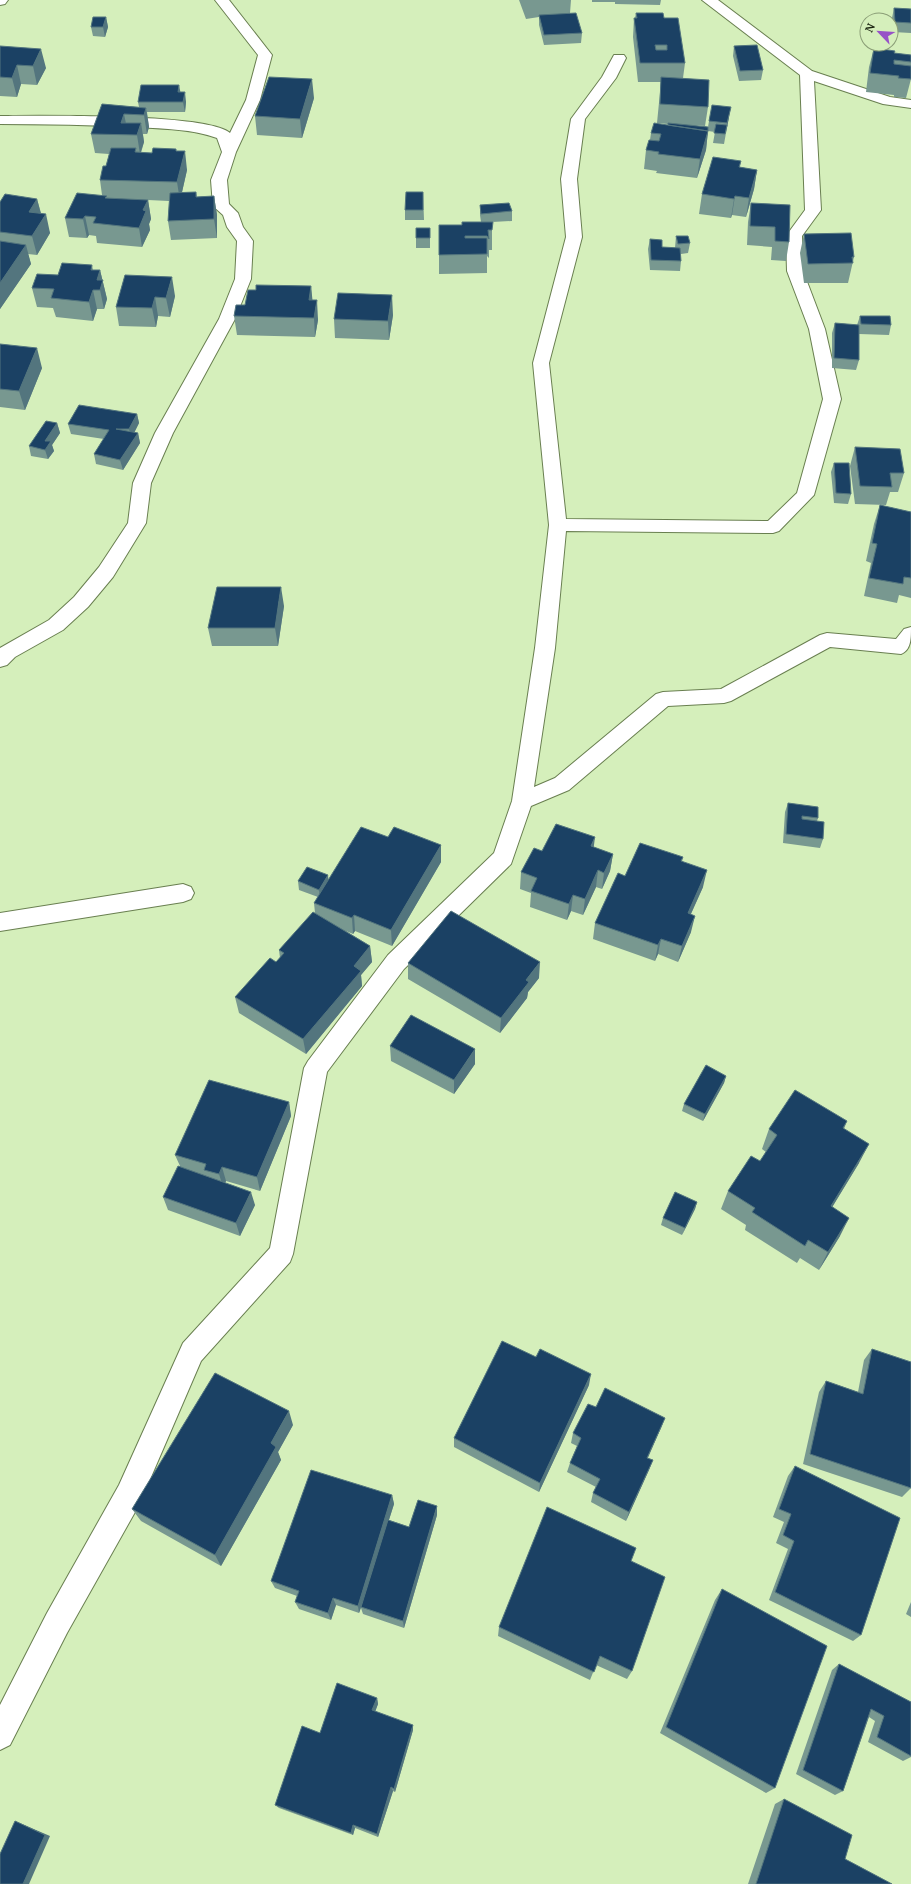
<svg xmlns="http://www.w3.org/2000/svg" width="911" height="1884" font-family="'PT Serif',serif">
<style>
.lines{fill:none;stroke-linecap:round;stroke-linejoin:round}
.street-casing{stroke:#697f50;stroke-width:2}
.street{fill:#fff;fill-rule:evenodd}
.wall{fill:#789890}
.shaded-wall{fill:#53757e}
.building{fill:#1b4164;stroke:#53757e;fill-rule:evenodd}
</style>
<rect width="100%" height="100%" fill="#d5efbb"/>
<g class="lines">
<defs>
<path id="street" d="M0,0h8l-3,4 -5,1z
M215,0h14l43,55 -12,45 -24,52 -9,28 2,24 9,9 5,14 10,14 -2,38 -16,40 -62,114 -22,50 -5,40 -33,54 -25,30 -25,23 -48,27 -8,8 -7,2v-19l49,-28 25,-23 25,-30 29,-44 5,-40 22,-50 64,-114 16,-40 2,-38 -10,-14 -4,-12 -10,-9 -2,-26 11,-28 -5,-14c-25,-9 -52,-9 -79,-11 -46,-2 -92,-3 -138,-3v-8c39,0 207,-3 230,17l16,-33 12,-45z
M702,0h16l94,71 78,26 21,3v8l-28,-4 -69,-23 7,129 -19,26 1,35 22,58 16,70 -27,96 -35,36 -6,2 -207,-2 -11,117 -21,139 21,-9 101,-84 7,-2 58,-3 99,-54 7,-2 69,6 8,-10 7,-2c0,12 0,23 -10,27l-71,-7 -99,54 -7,2 -56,3 -99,84 -38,16 -20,58 -107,105 -77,103 -34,182 -3,8 -89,99 -62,144 -72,128 -57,112 -10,5v-45l47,-92 72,-128 64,-142 87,-95 34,-180 4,-7 80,-106 106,-102 18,-52 23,-153 14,-123 -16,-162 33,-126 -5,-58 10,-60 31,-42 12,-22h10l2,3 -10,20 -31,41 -8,60 5,58 -33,126 17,156 202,2 29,-28 26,-94 -14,-70 -22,-58 -1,-35 19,-26 -5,-135z
M183,884l8,3 3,6 -3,6 -8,3 -183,29v-18z"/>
</defs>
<use href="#street" class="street-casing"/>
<use href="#street" class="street"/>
</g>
<path class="wall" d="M519,0h52l-1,13 12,20 -1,10 -37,2 -5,-20v-8l-13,2z
M592,0h69l-1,5 -45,-1v-2h-23z
M894,8l17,1v24l-18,-1 -1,-14z
M636,13l28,5 21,45 -2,15 25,29 -3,19 -15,-1 18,2 1,-6 20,-4 -3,16 -2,11 -11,-1 2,-11 -7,-1 -2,19 -9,28 -41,-5 1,-2 -13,-2 2,-19 4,-10 1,-7 17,-8v-1l-11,-1 4,-41h-23l-5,-45 1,-19h1z
M106,17l2,10 -3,10 -12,-1 -2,-9z
M0,46l46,22 -9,17 -16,-1 -4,13 -17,-1z
M734,46l29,24 -2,10 -22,1 -6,-25z
M874,48l20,5 17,2v24l-5,19 -12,-1v-2l-28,-3 3,-25z
M181,92l5,10 -1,10h-38l2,15 -2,7h-4l1,8 -3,11h11l25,-2 10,19 -5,22h14l1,5 17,-1 3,19v23l-46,2 -3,-19 1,-20 -21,-1 3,19 -2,5 1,6 -8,17 -45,-4 -1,-7 -7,-1 -2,3 -18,-1 -4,-19 37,-23 -2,-15 6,-14 3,-12 -14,-1 -4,-19 11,-30 37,3 -1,-5z
M314,98l-12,40 -45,-3 -2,-19z
M741,161l-1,6 17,3 -3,19 -8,28 -14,-2 -1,3 -32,-4 3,-20z
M423,192l1,28h-19v-10z
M37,199l4,14 9,20 -13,22 -9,-1 3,10 -31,45v-107z
M751,203l38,39 -3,19 -15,-1 1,-13 -25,-2 1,-23z
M480,205l32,6v10l-20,1v28h-3v8l-2,-2v17l-48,1v-49h23v-3h19l-1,-7z
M430,228v20h-14v-10z
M804,234l50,23 -6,26h-44l-4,-30z
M676,236l14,7 -2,10 -7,1v7l-1,10 -30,-1 -2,-21 2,-10 12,8 13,1z
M92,265l1,5h7l7,29 -3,10h-7l-4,12 -37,-4 -3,-9 -16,-1 -5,-19 26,-13z
M125,275l50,21 -5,21 -12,-1 -2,11 -37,-1 -3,-19z
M311,286l1,14 6,20 -3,17 -78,-2 -3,-19 11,-11z
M393,315l-4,25 -54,-2 -1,-19z
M860,316l31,9 -2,10 -30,-1v26l-3,10 -24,-2v-35l3,-10 22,2z
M0,344l42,24 -17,42 -25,-3z
M137,414l2,9 -5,10h4l2,10 -17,27 -27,-6 -2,-10 10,-15 -33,-5 -3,-10z
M57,423l3,10 -8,12 2,6 -6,8 -17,-3 -2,-10z
M855,447l49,26 -6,19h-8l-4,13 -31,-1 -5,-38z
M834,463l17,31 -3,10 -14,-1 -3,-31z
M880,505l31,7v86l-12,-3 -2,8 -33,-7 7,-33 -5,-2 8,-37z
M284,606l-6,40h-66l-4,-18z
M788,803l30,15 -1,3 6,18 -3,9 -37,-5 2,-31z
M388,837l53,8v17l-49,84 -37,-15 -2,3 -7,-3 24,15 2,16 -11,13 1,11 -56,68 -67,-41 -4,-16 41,-35 4,-4 -1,-8 36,-37 -1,-10 4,-6 -19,-7 -1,-9 31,-1z
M593,847l20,7 -3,17 -8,18 -6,-2 -13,28 -12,-4 -4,9 -37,-13 1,-14 -11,-4 1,-17 21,-21z
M683,857l-1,5 21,25 -12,27v18l-13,30 -20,-8 -3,7 -62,-22 2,-16 30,-47z
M408,963l131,15 -11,14 -1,6 -27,35 -92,-54z
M390,1046l85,18 -21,30 -63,-33z
M726,1076l-2,7 -21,38 -21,-10 2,-7z
M289,1102l2,14 -31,75 -34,-10 -1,2 30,22 -15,31 -72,-26 -5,-13 17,-31 -5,-11z
M847,1121l-3,8 15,34 -27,44 8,29 -21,34 -19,-12 -3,5 -52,-33 1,-5 -25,-16 7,-18 32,-30 6,-9 -4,-3 7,-20z
M697,1202l-2,7 -13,26 -21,-10 2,-7z
M872,1349l39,139 -9,9 -99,-33 16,-72 7,-11 32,11 6,-32z
M589,1385l-50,107 -85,-45v-9z
M596,1407l69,11 -17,40 5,2 -27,61 -35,-19 2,-9 3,-6 -29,-15 3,-9 7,-17 -6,-3 2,-10z
M293,1425l-15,27 3,8 -60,106 -80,-45 -9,-12z
M795,1466l66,169 -8,6 -84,-41 19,-51 -12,-6 8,-21 -11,-5 15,-41z
M392,1495l2,9 -5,16 20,7 28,-12 -33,113 -41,-14 -2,-6 -2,5 -23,-8 -5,15 -32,-11 -4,-7 2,-6 -22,-8 -4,-7z
M631,1561l1,110 -5,8 -31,-14 -6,15 -92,-44 1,-9z
M722,1589l53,199 -9,5 -106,-60 55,-133z
M911,1602v15l-5,-3z
M839,1664l72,38v55l-8,4 -35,-19 7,-21 -6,-4 -26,74 -8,4 -39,-21 36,-104z
M377,1698l1,6 -3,7 38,19 -18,62 -2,-1 -15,46 -23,-9 -2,7 -74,-27 -4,-3 45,-72z
M784,1799l61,60 47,25h-144l27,-80z"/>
<path class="shaded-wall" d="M106,17l2,10 -3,10 -2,-10z
M41,49l5,19 -9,17 -4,-19z
M17,65l4,19 -4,13 -5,-19z
M312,79l2,19 -12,40 -2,-19z
M179,85l2,10 -1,7 -2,-10z
M185,92l1,10 -1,10 -2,-10z
M731,107l-2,10 -3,16 1,-10z
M146,108l3,19 -2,7 -3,-19z
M124,114l4,19 -7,-10z
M141,123l3,19 -4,12 -3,-19z
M708,131l-2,19 -9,28 3,-19z
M185,151l2,19 -7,31 -3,-19z
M757,170l-3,19 -8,28 3,-19z
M214,196l3,19v23l-3,-19z
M735,196l-3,19 -1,3 3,-19z
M37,199l5,19 -13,-6z
M148,200l3,19 -2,5 1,6 -8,17 -3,-19 4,-18z
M46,214l4,19 -13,22 -5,-19z
M85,216l4,19 -2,3 -4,-19z
M26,245l5,19 -31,45v-26z
M100,270l7,29 -3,10 -4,-19 -3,-10z
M172,277l3,19 -5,21 -4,-19z
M311,286l2,19 -4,-5z
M93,290l4,19 -4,12 -4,-19z
M392,295l1,20 -4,25 -1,-19z
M155,297l3,19 -2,11 -4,-19z
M317,300l1,20 -3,17 -1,-19z
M37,348l5,20 -17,42 -6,-19z
M137,414l2,9 -8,16 -2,-10z
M57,423l3,10 -8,12 2,6 -6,8 -3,-9v-9z
M138,433l2,10 -17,27 -3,-10z
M281,587l3,19 -6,40 -3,-18z
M595,837l-2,16 -2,-7z
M441,845v17l-49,84 -1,-16z
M613,854l-3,17 -8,18 2,-16z
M598,870l-2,17 -13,28 2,-16z
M707,870l-4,17 -19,42 4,-16z
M328,875l1,9 -9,14 -1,-8z
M573,895l-2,16 -4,9 2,-16z
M354,915l1,16 -2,3 -1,-16z
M695,916l-4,16 -13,30 4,-16z
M661,939l-3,15 -3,7 3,-16z
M370,946l2,16 -11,13 1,11 -56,68 -3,-15 51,-73z
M540,962l-1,16 -11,14 -1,6 -27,35 1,-15 25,-38z
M475,1049v15l-21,30v-14z
M726,1076l-2,7 -21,38 2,-7z
M289,1102l2,14 -31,75 -3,-14z
M869,1144l-10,19 -37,61 9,-18z
M222,1167l4,14 -3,6 -4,-13z
M251,1192l4,13 -15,31 -4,-13z
M697,1202l-2,7 -13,26 3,-7z
M849,1218l-9,18 -21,34 9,-18z
M591,1374l-2,11 -50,107 1,-9z
M289,1411l4,14 -15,27 3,8 -60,106 -6,-11 56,-112z
M665,1418l-4,10 -18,39 4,-9z
M653,1460l-4,10 -23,51 3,-9z
M392,1495l2,9 -35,109 -1,-7z
M437,1506v9l-33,113 -1,-7z
M333,1598l3,7 -5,15 -3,-7z
M377,1698l1,6 -4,11 -2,-5z
M413,1725v5l-18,62 -1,-3z
M391,1787l2,4 -15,46 -1,-3z
M15,1821l35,15 -21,48h-6z
M353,1825l2,3 -2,7 -2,-2z"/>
<path class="building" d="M894,8l17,1v14l-16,-1z
M576,13l6,20 -38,2 -5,-20z
M636,13h27l1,5h14l7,45h-45l-6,-45h3zM655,45h12v5h-11z
M93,17h13l-3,10h-12z
M757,45l6,25 -23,1 -6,-25z
M0,46l41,3 -8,17 -16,-1 -5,13 -12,-1z
M874,48l21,3 -1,2 17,2v7l-17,-2v4l17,2v13l-13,-1 1,-2 -29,-3z
M269,77l43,2 -12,40 -45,-3z
M661,77l48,3 -1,27 -48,-3z
M141,85h38l-1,7h7l-2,10h-45z
M102,104l44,4 -2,7 -20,-1 -3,9h20l-4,12 -46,-1z
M712,105l19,2 -4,16 -18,-2z
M654,123l54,8 -8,28 -42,-5 1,-2 -13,-2 3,-10 10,1 2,-7 -10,-1z
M668,123l40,4v4l-40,-6z
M716,124l11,1 -2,9 -11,-1z
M111,148h25l-1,4 17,1 1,-5 23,1v2h9l-8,31 -77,-2 3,-14h3z
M713,157l28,4 -2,6 18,3 -8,28 -14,-2 -1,3 -32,-5z
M196,192v5l18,-1v23l-46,2 2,-28z
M406,192h17v18h-18z
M77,193l30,3 -2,2 43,2 -5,10 3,1 -7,17 -46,-5 3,-6 -11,-1 -2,3 -18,-1z
M5,194l32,5 -8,13 17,2 -14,22 -32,-4v-30z
M509,203l3,8 -31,3 -1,-9z
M751,203l39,2 -1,37 -14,-1v-14l-25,-1z
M462,222h31l-1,8h-4l1,9 -2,-3h-22v2h22v16l-48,1v-30h23z
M416,228h14v10h-14z
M851,233l3,24h-2l1,6 -45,1 -4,-30z
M676,236h12l2,7 -12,1z
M650,239l12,1v7l18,1 1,13 -30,-1z
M0,241l26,4 -26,38z
M62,263l30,2 -1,5h9l-3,10h6l-3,10h-7l-4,12 -38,-4 3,-9 -22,-1 5,-14 21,1z
M125,275l47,2 -6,21 -11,-1 -3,11 -36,-1z
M256,285l55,1 -2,14h8l-3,18 -80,-2 2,-11h9l3,-15h8z
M338,293l54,2 -4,26 -54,-2z
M860,316h30l1,9 -30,-1z
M835,323l24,2v35l-25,-2z
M0,344l37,4 -18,43 -19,-2z
M79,405l58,9 -8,15h-13l22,4 -18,27 -26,-6 15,-24 -41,-6z
M46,421l11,2 -12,18h6l-6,9 -16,-4z
M855,447l45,2 4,24h-14l2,14 -32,-1z
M834,463h15l2,31 -15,-1z
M880,505l31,7v66l-7,-1 -1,7 -34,-6 8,-34 -5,-1z
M217,587h64l-6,41h-67z
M788,803l30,4v11l-16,-2v3l22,3 -1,17 -37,-5z
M556,824l39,13 -4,9 22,8 -9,19 -6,-3 -13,29 -12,-4 -4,9 -38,-13 6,-13 -16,-6 13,-24 8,3z
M361,827l27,10 6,-10 47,18 -50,85 -37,-15 -2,3 -38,-15z
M640,843l43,14 -2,4 26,9 -19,43 7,3 -13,30 -21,-7 -3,6 -63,-22 23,-50 7,3z
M307,867l21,8 -9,15 -21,-9z
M451,911l89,51 -14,18 3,2 -28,36 -93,-55z
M313,912l57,34 -16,20 7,5 -58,68 -68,-42 35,-39 6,4 8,-9 -5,-3z
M411,1015l64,34 -21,31 -64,-34z
M706,1065l20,11 -21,38 -21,-10z
M209,1080l80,22 -32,75 -35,-10 -3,7 -15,-4 2,-6 -31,-9z
M795,1090l52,31 -4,7 26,16 -38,62 18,12 -21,34 -20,-12 -3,6 -53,-34 3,-4 -27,-17 23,-35 9,5 17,-26 -8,-6z
M178,1166l73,26 -15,31 -73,-26z
M675,1192l22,10 -12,26 -22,-10z
M502,1341l34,16 4,-8 51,25 -51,109 -86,-45z
M872,1349l39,13v126l-101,-34 16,-73 37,13z
M215,1373l74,38 -18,32 5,4 -61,108 -83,-46z
M605,1388l60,30 -18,40 6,2 -24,52 -36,-19 7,-14 -30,-16 11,-25 -8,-5 15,-29 8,3z
M795,1466l105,52 -39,117 -86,-43 19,-51 -11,-6 8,-21 -12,-5z
M311,1470l81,25 -34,111 -25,-8 -5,15 -33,-11 4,-11 -28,-10z
M418,1500l19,6 -34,115 -42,-14 27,-87 21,7z
M547,1507l89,41 -5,13 34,16 -33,94 -32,-15 -6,16 -95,-45z
M722,1589l105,57 -52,142 -109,-61z
M839,1664l72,38v54l-34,-19 7,-21 -13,-7 -28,82 -40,-21z
M337,1683l40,15 -5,12 41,15 -19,64 -3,-2 -14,47 -24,-9 -2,8 -76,-28 27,-79 18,7z
M784,1799l68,36 -7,24 47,25h-136z
M15,1821l30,14 -22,49h-23v-30z"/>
<g transform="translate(879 32) rotate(295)"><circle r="19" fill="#d5efbb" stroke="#8b9e77"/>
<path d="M0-3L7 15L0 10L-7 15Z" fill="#9752c7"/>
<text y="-6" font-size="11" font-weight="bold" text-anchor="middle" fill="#1c2511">N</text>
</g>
</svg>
